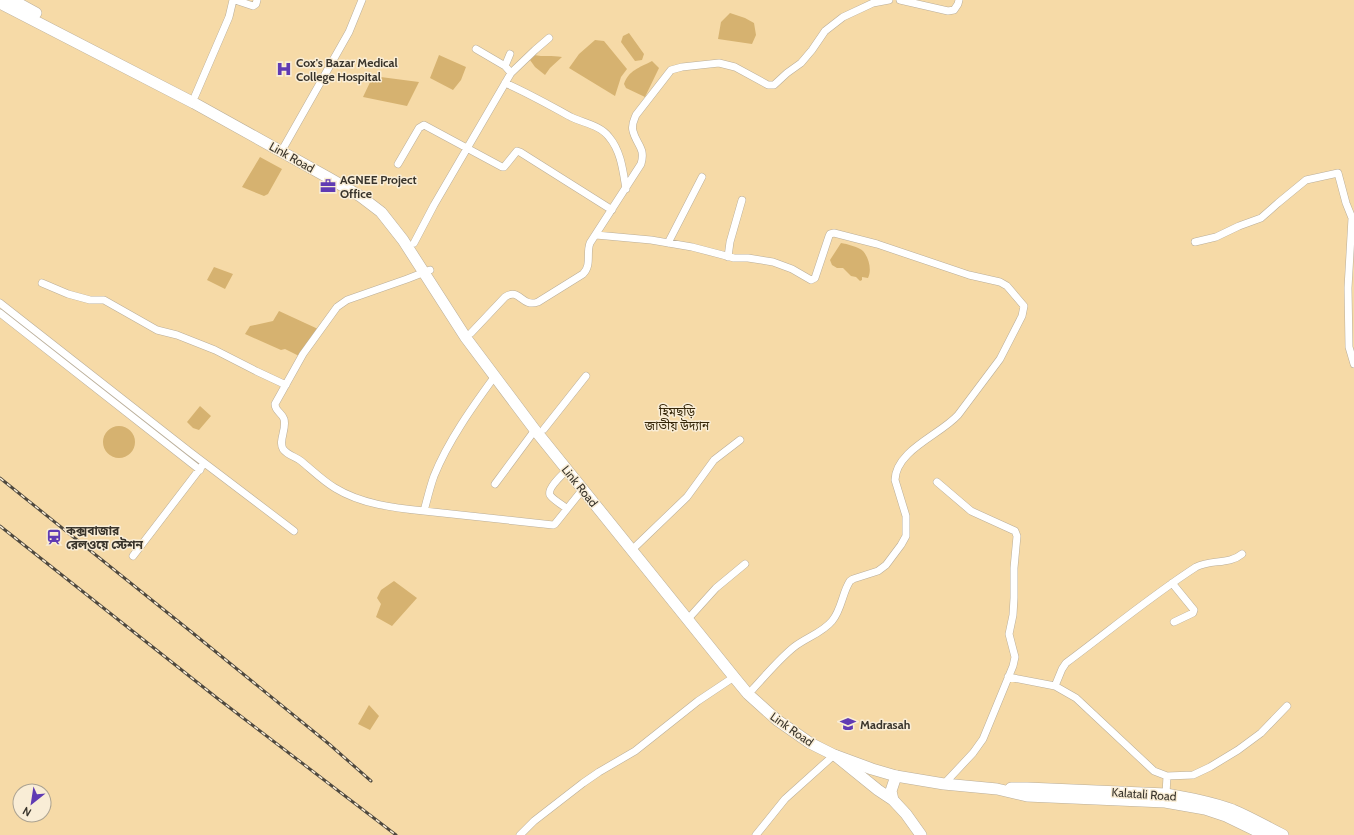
<svg xmlns="http://www.w3.org/2000/svg" width="1354" height="835" font-family="Cabin,'Noto Sans Bengali',sans-serif">
<style>
.green{fill:#f6daa7;fill-rule:evenodd}
.water{fill:#d6b270}
.lines{fill:none;stroke-linecap:round;stroke-linejoin:round}
.minor-casing{stroke:#baae99;stroke-width:8}
.primary-casing{stroke:#baae99;stroke-width:12}
.trunk-casing{stroke:#baae99;stroke-width:12}
.minor{stroke:#fff;stroke-width:7}
.primary{stroke:#fff;stroke-width:11}
.trunk{stroke:#fff;stroke-width:11}
.rail-casing{stroke:#4f493f;stroke-width:3}
.rail{stroke:#f9edd6;stroke-width:1.5;stroke-dasharray:4.5;stroke-linecap:butt}
.labels{text-anchor:middle;dominant-baseline:central;stroke-width:3;stroke-linejoin:round;paint-order:stroke}
.poi-label{font-size:12px;font-weight:bold;fill:#39342b;stroke:#f9edd6;text-anchor:start}
.street-label{font-size:12px;fill:#39342b;stroke:#f9edd6}
.park-label{font-size:12px;fill:#352608;stroke:#f9edd6}
</style>
<rect width="100%" height="100%" fill="#f9edd6"/>
<path class="green" d="M0,0h1354v835h-1354zM20,791h24v24h-24z"/>
<path class="water" d="M730,13l15,5 9,5 2,12 -4,9 -34,-5 3,-17z
M629,33l15,21 -2,6 -7,1 -14,-19 2,-6z
M595,40l9,1 23,28 -6,8 -6,19 -46,-28 10,-14z
M439,55l27,12 -5,13 -8,10 -23,-12z
M534,55c9,2 18,0 28,2l-12,11 -5,7 -10,-8 -5,-7z
M652,61l7,7 -14,29 -19,-9 -2,-4c5,-14 15,-16 28,-23z
M373,76l46,6 -12,24 -44,-9z
M260,157l22,12 -14,25 -4,2 -22,-9z
M841,243c6,1 18,4 22,8 6,7 9,19 5,27l-6,-1v3l-2,1 -4,-4 -5,-1 -8,-8h-6l-5,-3 -2,-5z
M214,267l19,7 -8,15 -18,-9z
M279,311l39,18 -19,27 -14,-7 -4,1 -36,-16 5,-8 23,-5z
M200,406l11,10 -12,14 -6,-2 -6,-6z
M103 442a16 16 0 1 1 32 0a16 16 0 1 1-32 0Z
M394,581l23,17 -25,28 -16,-9 5,-13 -4,-6 4,-8z
M369,705l10,11 -9,14 -12,-6z"/>
<g class="lines">
<defs>
<path id="minor" d="M235,0l18,6 3,-2 1,-4
M900,0l48,11 6,-1 4,-6 1,-4
M476,49l29,17 6,7
M505,66l5,-12
M505,83c23,10 44,22 66,34 12,6 29,8 38,20 12,14 14,34 17,52
M195,96l34,-79 4,-17
M281,152l68,-120 13,-32
M398,164l21,-36 5,-3 78,42h2l13,-16 3,1 92,58
M596,235l55,5 41,7 42,11h14l25,4 19,7 19,11 4,-2 14,-42 1,-2 4,-1 43,11 92,31 31,7 7,4 17,20 -2,10 -22,43 -42,56c-18,20 -62,35 -63,65l11,36v20l-5,9 -15,20 -8,6 -25,8 -3,2c-8,12 -8,28 -18,40 -10,12 -25,16 -38,26 -15,12 -28,28 -41,42
M1195,242l21,-5 23,-11 22,-8 17,-15 28,-23 32,-7 8,30 6,15 -4,70 1,59 5,17
M414,243l20,-38 77,-132 24,-23 14,-12
M668,243l34,-66
M728,257l2,-15 12,-42
M42,283l26,11 22,6h14l53,30 20,5 38,15 41,21 30,14
M0,303l190,149 104,79
M0,313l200,157
M471,333l34,-36c15,-10 16,11 33,5l45,-28c9,-9 3,-21 7,-31l51,-79c5,-16 -5,-20 -8,-33 -2,-6 1,-11 3,-16l35,-45 11,-3 37,-4 16,4 33,18h6l13,-12 14,-10 11,-13 13,-19 18,-14 30,-14 16,-3
M495,376c-22,30 -47,65 -61,100 -4,11 -7,24 -10,35l129,14 2,-1 28,-35
M544,429l42,-53
M567,470c-4,4 -20,18 -17,25 3,5 13,10 17,14
M937,482l34,29 44,20 2,5 -3,32v30l-1,17 -4,19 6,23 -2,9 -30,73 -10,14 -29,31
M495,484l40,-54
M424,511c-30,-3 -63,-7 -89,-23 -12,-7 -23,-18 -34,-27 -5,-4 -14,-6 -18,-12 -5,-8 4,-20 1,-30 -2,-6 -9,-8 -9,-15l28,-50 34,-47 10,-7 60,-21 23,-9
M636,546l51,-49 27,-37 26,-20
M133,556l69,-90
M1172,583l22,27 -1,3 -19,9
M688,619l28,-31 29,-24
M1008,677l47,9 21,12 78,73 13,5 -1,18
M1055,686l7,-17 4,-6c43,-32 85,-67 130,-96 15,-8 33,-2 46,-13
M1167,776l26,-1 17,-8 28,-17 23,-17 26,-27
M520,835l14,-14 49,-38 16,-11 36,-21 63,-50 36,-24
M756,835l29,-36 49,-44"/>
<path id="primary" d="M836,756l42,34 15,10 13,14 15,21
M893,800l-2,-9 5,-15"/>
<path id="trunk" d="M12,0l24,13
M0,3l194,100 135,75 31,18 21,16 22,28 63,98 69,92 199,247 14,17 29,26 33,23 24,12 38,14 24,7 48,8 53,5 30,7 138,6 40,7 21,7 39,19
M1011,788h16l139,6c23,4 46,8 67,16 17,7 34,17 50,25"/>
</defs>
<use href="#minor" class="minor-casing"/>
<use href="#primary" class="primary-casing"/>
<use href="#trunk" class="trunk-casing"/>
<use href="#minor" class="minor"/>
<use href="#primary" class="primary"/>
<use href="#trunk" class="trunk"/>
<defs>
<path id="rail" d="M0,478l189,152 140,114 42,37
M0,526l217,172 179,137"/>
</defs>
<use href="#rail" class="rail-casing"/>
<use href="#rail" class="rail"/>
</g>
<defs>
<symbol id="hospital-bare" viewBox="-9 -9 18 18"><path d="M-5-5h3v3.5h4V-5h3V5h-3V1.5h-4V5h-3Z" fill="#603bb3" stroke="#f9edd6" stroke-width="2.5" paint-order="stroke"/></symbol>
<symbol id="office-bare" viewBox="-9 -9 18 18"><path d="M-6-3h4V-5.5h4V-3h4V5H-6ZM-1-4.5V-3h2v-1.5ZM-6 0V1H6V0Z" fill="#603bb3" stroke="#f9edd6" stroke-width="2.5" paint-order="stroke"/></symbol>
<symbol id="station-bare" viewBox="-9 -9 18 18"><path d="M-3-6H3Q5-6 5-4V2Q5 4 3 4L4.5 6H3L1.5 4h-3L-3 6H-4.5L-3 4Q-5 4-5 2V-4Q-5-6-3-6ZM-3.5-4v3h7v-3ZM-3.5 1v1.5H-2V1ZM2 1v1.5H3.5V1Z" fill="#603bb3" stroke="#f9edd6" stroke-width="2.5" paint-order="stroke"/></symbol>
<symbol id="school-bare" viewBox="-9 -9 18 18"><path d="M0-5L7-2L0 1L-7-2ZM-4 1L0 2.5L4 1V4Q0 6-4 4Z" fill="#603bb3" stroke="#f9edd6" stroke-width="2.5" paint-order="stroke"/></symbol>
</defs>
<g fill-rule="evenodd">
<use href="#hospital-bare" x="273" y="58" width="22" height="22"/>
<use href="#office-bare" x="317" y="175" width="22" height="22"/>
<use href="#station-bare" x="43" y="526" width="22" height="22"/>
<use href="#school-bare" x="837" y="713" width="22" height="22"/>
</g>
<g class="labels">
<g class="poi-label">
<text x="296" y="62">Cox's Bazar Medical<tspan x="296" dy="14">College Hospital</tspan></text>
<text x="340" y="179">AGNEE Project<tspan x="340" dy="14">Office</tspan></text>
<text x="66" y="530">কক্সবাজার<tspan x="66" dy="14">রেলওয়ে স্টেশন</tspan></text>
<text x="860" y="724">Madrasah</text>
</g>
<g class="street-label">
<text transform="translate(292 157) rotate(29)">Link Road</text>
<text transform="translate(580 486) rotate(51)">Link Road</text>
<text transform="translate(792 729) rotate(35)">Link Road</text>
<text transform="translate(1144 794) rotate(4)">Kalatali Road</text>
</g>
<g class="park-label">
<text x="677" y="411">হিমছড়ি<tspan x="677" dy="14">জাতীয় উদ্যান</tspan></text>
</g>
</g>
<g transform="translate(32 803) rotate(210)"><circle r="19" fill="#f9edd6" stroke="#aca392"/>
<path d="M0-3L7 15L0 10L-7 15Z" fill="#603bb3"/>
<text y="-6" font-size="11" font-weight="bold" text-anchor="middle" fill="#39342b">N</text>
</g>
</svg>
